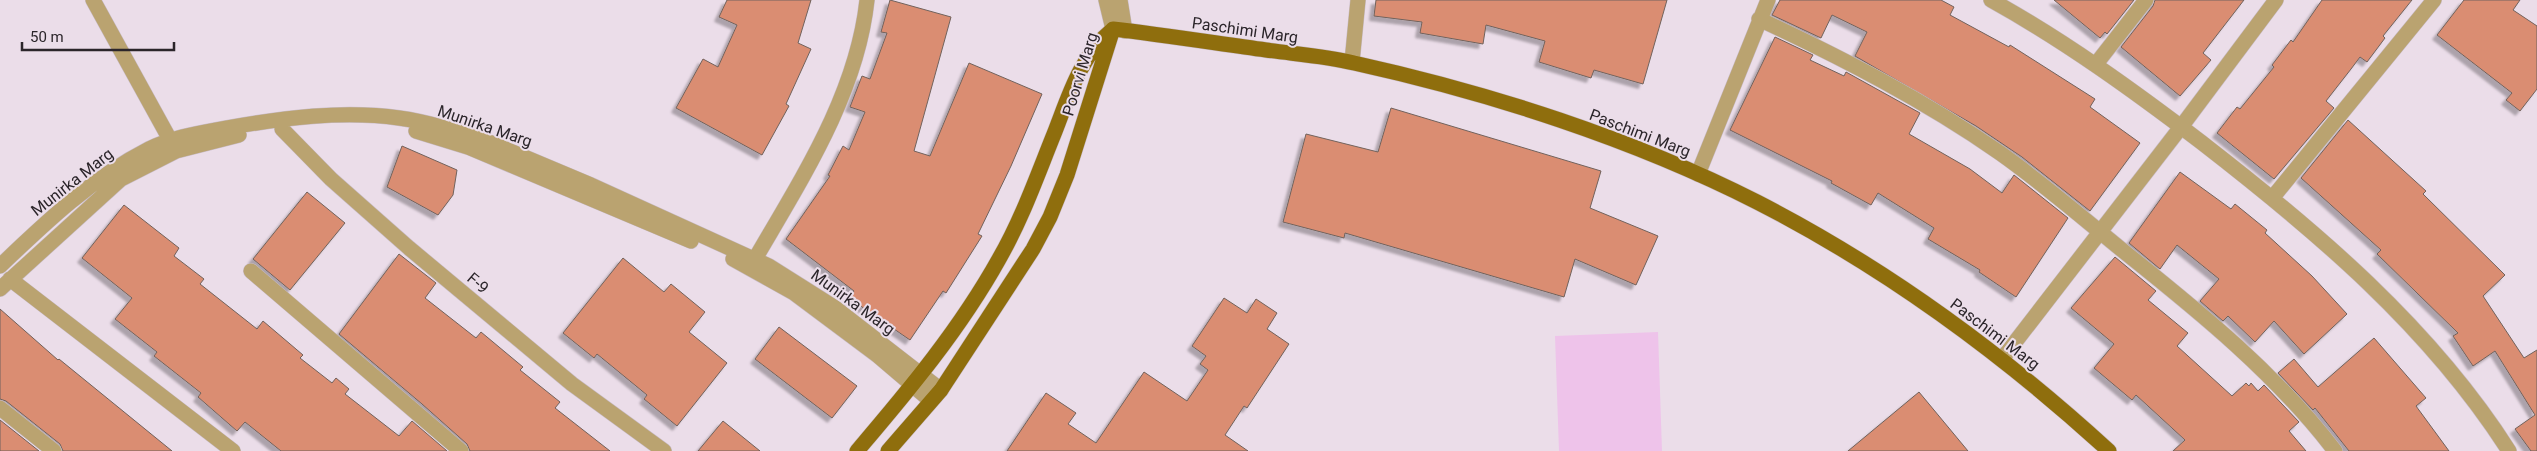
<svg xmlns="http://www.w3.org/2000/svg" width="2537" height="451" font-family="Roboto,sans-serif">
<style>
.pitch{fill:#eec3ea}
.building{fill:#da8d72;stroke:#71625c;filter:url(#shadow)}
.lines{fill:none;stroke-linecap:round;stroke-linejoin:round}
.minor-casing{stroke:#c8bcc7;stroke-width:16}
.major-casing{stroke:#c8bcc7;stroke-width:16}
.minor{stroke:#baa370;stroke-width:15}
.major{stroke:#8f6e0d;stroke-width:15}
.labels{text-anchor:middle;dominant-baseline:central;stroke-width:4;stroke-linejoin:round;paint-order:stroke}
.street-label{font-size:16px;fill:#2b252a;stroke:#ebdde9}
</style>
<defs>
<filter id="shadow"><feDropShadow dx="-4.5" dy="4.5" stdDeviation="1" flood-color="#0004"/></filter>
</defs>
<rect width="100%" height="100%" fill="#ebdde9"/>
<path class="pitch" d="M1658,332l4,119h-103l-4,-115z"/>
<path class="building" d="M727,0h84l-13,43 13,6 -25,55 3,2 -27,49 -86,-47 27,-49 15,8 19,-42 -18,-8z
M890,0l61,17 -37,134 16,5 39,-93 73,31 -31,72 -33,68 4,2 -36,57 -3,-2 -33,49 -61,-42 5,-7 -68,-52 44,-63 -2,-1 15,-29 6,4 16,-38 -15,-5 12,-31 8,3 17,-46 -6,-1z
M1376,0h291l-24,84 -49,-14 -3,8 -52,-16 6,-21 -59,-16 -3,19 -63,-11 2,-11 -48,-6z
M1780,0h161l13,7 -4,8 59,32 1,-2 85,54 -5,8 50,36 -50,68 -68,-54 -46,-31 -121,-70 12,-24 -35,-17 -11,23 -49,-23z
M2054,0h80l-27,34 -2,-2 -5,6z
M2155,0h89l-41,53 8,7 -31,36 -59,-49 32,-41z
M2322,0h90l-29,36 2,2 -18,24 -7,-5 -9,12 -25,32 8,7 -60,71 -57,-46 20,-26 3,2 34,-42 -2,-2 19,-25 2,2z
M2464,0h56l-7,10 24,16v63l-17,22 -14,-11 6,-7 -75,-58z
M1775,37l38,18 -3,5 34,16 2,-4 74,41 -11,21 61,35 32,24 12,-18 54,43 -52,79 -37,-25 1,-2 -52,-31 6,-11 -56,-35 -7,12 -40,-22 1,-2 -102,-51z
M1391,108l210,63 -11,37 68,28 -22,49 -61,-26 -11,38 -219,-64 -1,5 -61,-16 23,-88 72,18z
M2348,120l78,71 -3,3 82,81 -22,21 41,62 13,-8v101h-6l-16,-22 20,-14 -40,-64 -22,15 -20,-30 5,-3 -81,-79 4,-4 -80,-72z
M402,146l55,24 -4,25 -15,20 -51,-28z
M2180,172l51,37 4,-5 32,26 -2,3 47,43 35,38 -43,40 -30,-33 -19,21 -27,-26 -5,5 -23,-20 19,-22 -42,-34 -17,24 -31,-26z
M307,192l38,31 -55,67 -37,-31z
M124,205l55,43 -5,8 30,23 -4,5 57,45 6,-8 40,34 -3,3 32,25 4,-5 13,11 -4,5 54,42 13,-15 35,30h-166l-36,-29 -8,9 -39,-34 3,-4 -47,-37 3,-4 -42,-33 17,-21 -50,-40z
M399,254l37,29 -11,15 51,40 5,-6 42,35 -3,3 40,32 -5,6 55,43h-140l-3,-7 -45,-40 -83,-70z
M2115,257l41,34 -8,9 40,33 -11,13 55,50 14,-13 3,3 2,-3 7,8 6,-6 35,37 -10,9 17,20h-133l12,-11 -49,-45 -4,5 -38,-32 20,-24 -43,-36z
M623,258l41,34 7,-8 34,28 -16,20 38,31 -50,63 -33,-27 3,-4 -50,-41 -3,4 -31,-25z
M1224,298l23,15 9,-14 21,14 -10,16 22,15 -42,64 -3,-2 -19,29 23,16h-241l39,-58 30,20 -8,11 28,19 48,-71 43,29 21,-31 -8,-6 6,-8 -14,-10z
M0,309l58,51 1,-1 113,92h-109l-3,-7 -54,-43 -6,-2z
M779,327l78,59 -25,32 -77,-59z
M2374,338l52,60 -10,8 33,45h-100l-34,-43 -2,2 -35,-37 16,-14 24,28z
M1919,392l49,59h-120z
M0,420l39,31h-39z
M723,421l37,30h-62z"/>
<g class="lines">
<defs>
<path id="minor" d="M93,0l81,147
M1106,0l7,29
M1120,0l5,31
M1991,0c74,41 143,91 210,142 115,89 229,185 308,309
M1759,19c83,39 165,81 241,134 44,31 85,67 127,101 74,59 150,121 208,197
M1352,62l6,-62
M2096,64l50,-64
M282,129l49,50 78,69 163,136 92,67
M416,131l52,16 223,94
M1698,174l70,-174
M2273,197l161,-197
M733,259l61,34 83,62 54,46
M755,259c47,-81 102,-165 112,-259
M0,266c46,-44 92,-88 149,-117 24,-12 51,-16 77,-21 56,-10 117,-18 173,-10 29,4 57,13 85,22l107,45 178,81 65,41 107,83
M251,271l210,180
M10,279l223,172
M0,289l121,-110 55,-28 63,-16
M2002,359l179,-232 95,-127
M0,408l54,43"/>
<path id="major" d="M1113,29c51,6 102,14 153,21 29,4 60,6 88,13 136,30 279,76 403,139 129,66 246,152 352,249
M857,451c52,-61 103,-122 142,-192 23,-40 38,-83 55,-125 15,-38 26,-78 59,-105
M888,451l53,-61 92,-141 17,-32 17,-42 46,-146"/>
</defs>
<use href="#minor" class="minor-casing"/>
<use href="#major" class="major-casing"/>
<use href="#minor" class="minor"/>
<use href="#major" class="major"/>
</g>
<g class="labels">
<g class="street-label">
<text transform="translate(1245 30) rotate(8)">Paschimi Marg</text>
<text transform="translate(1080 74) rotate(-73)">Poorvi Marg</text>
<text transform="translate(485 126) rotate(19)">Munirka Marg</text>
<text transform="translate(1640 133) rotate(21)">Paschimi Marg</text>
<text transform="translate(72 182) rotate(-38)">Munirka Marg</text>
<text transform="translate(478 283) rotate(40)">F-9</text>
<text transform="translate(853 302) rotate(36)">Munirka Marg</text>
<text transform="translate(1995 334) rotate(37)">Paschimi Marg</text>
</g>
</g>
<path d="M22 42v8h152v-8" fill="none" stroke="#2b252a" stroke-width="2.5"/>
<text x="30" y="42" font-size="15" fill="#2b252a" stroke="#ebdde9" stroke-width="4" paint-order="stroke">50 m</text>
</svg>
